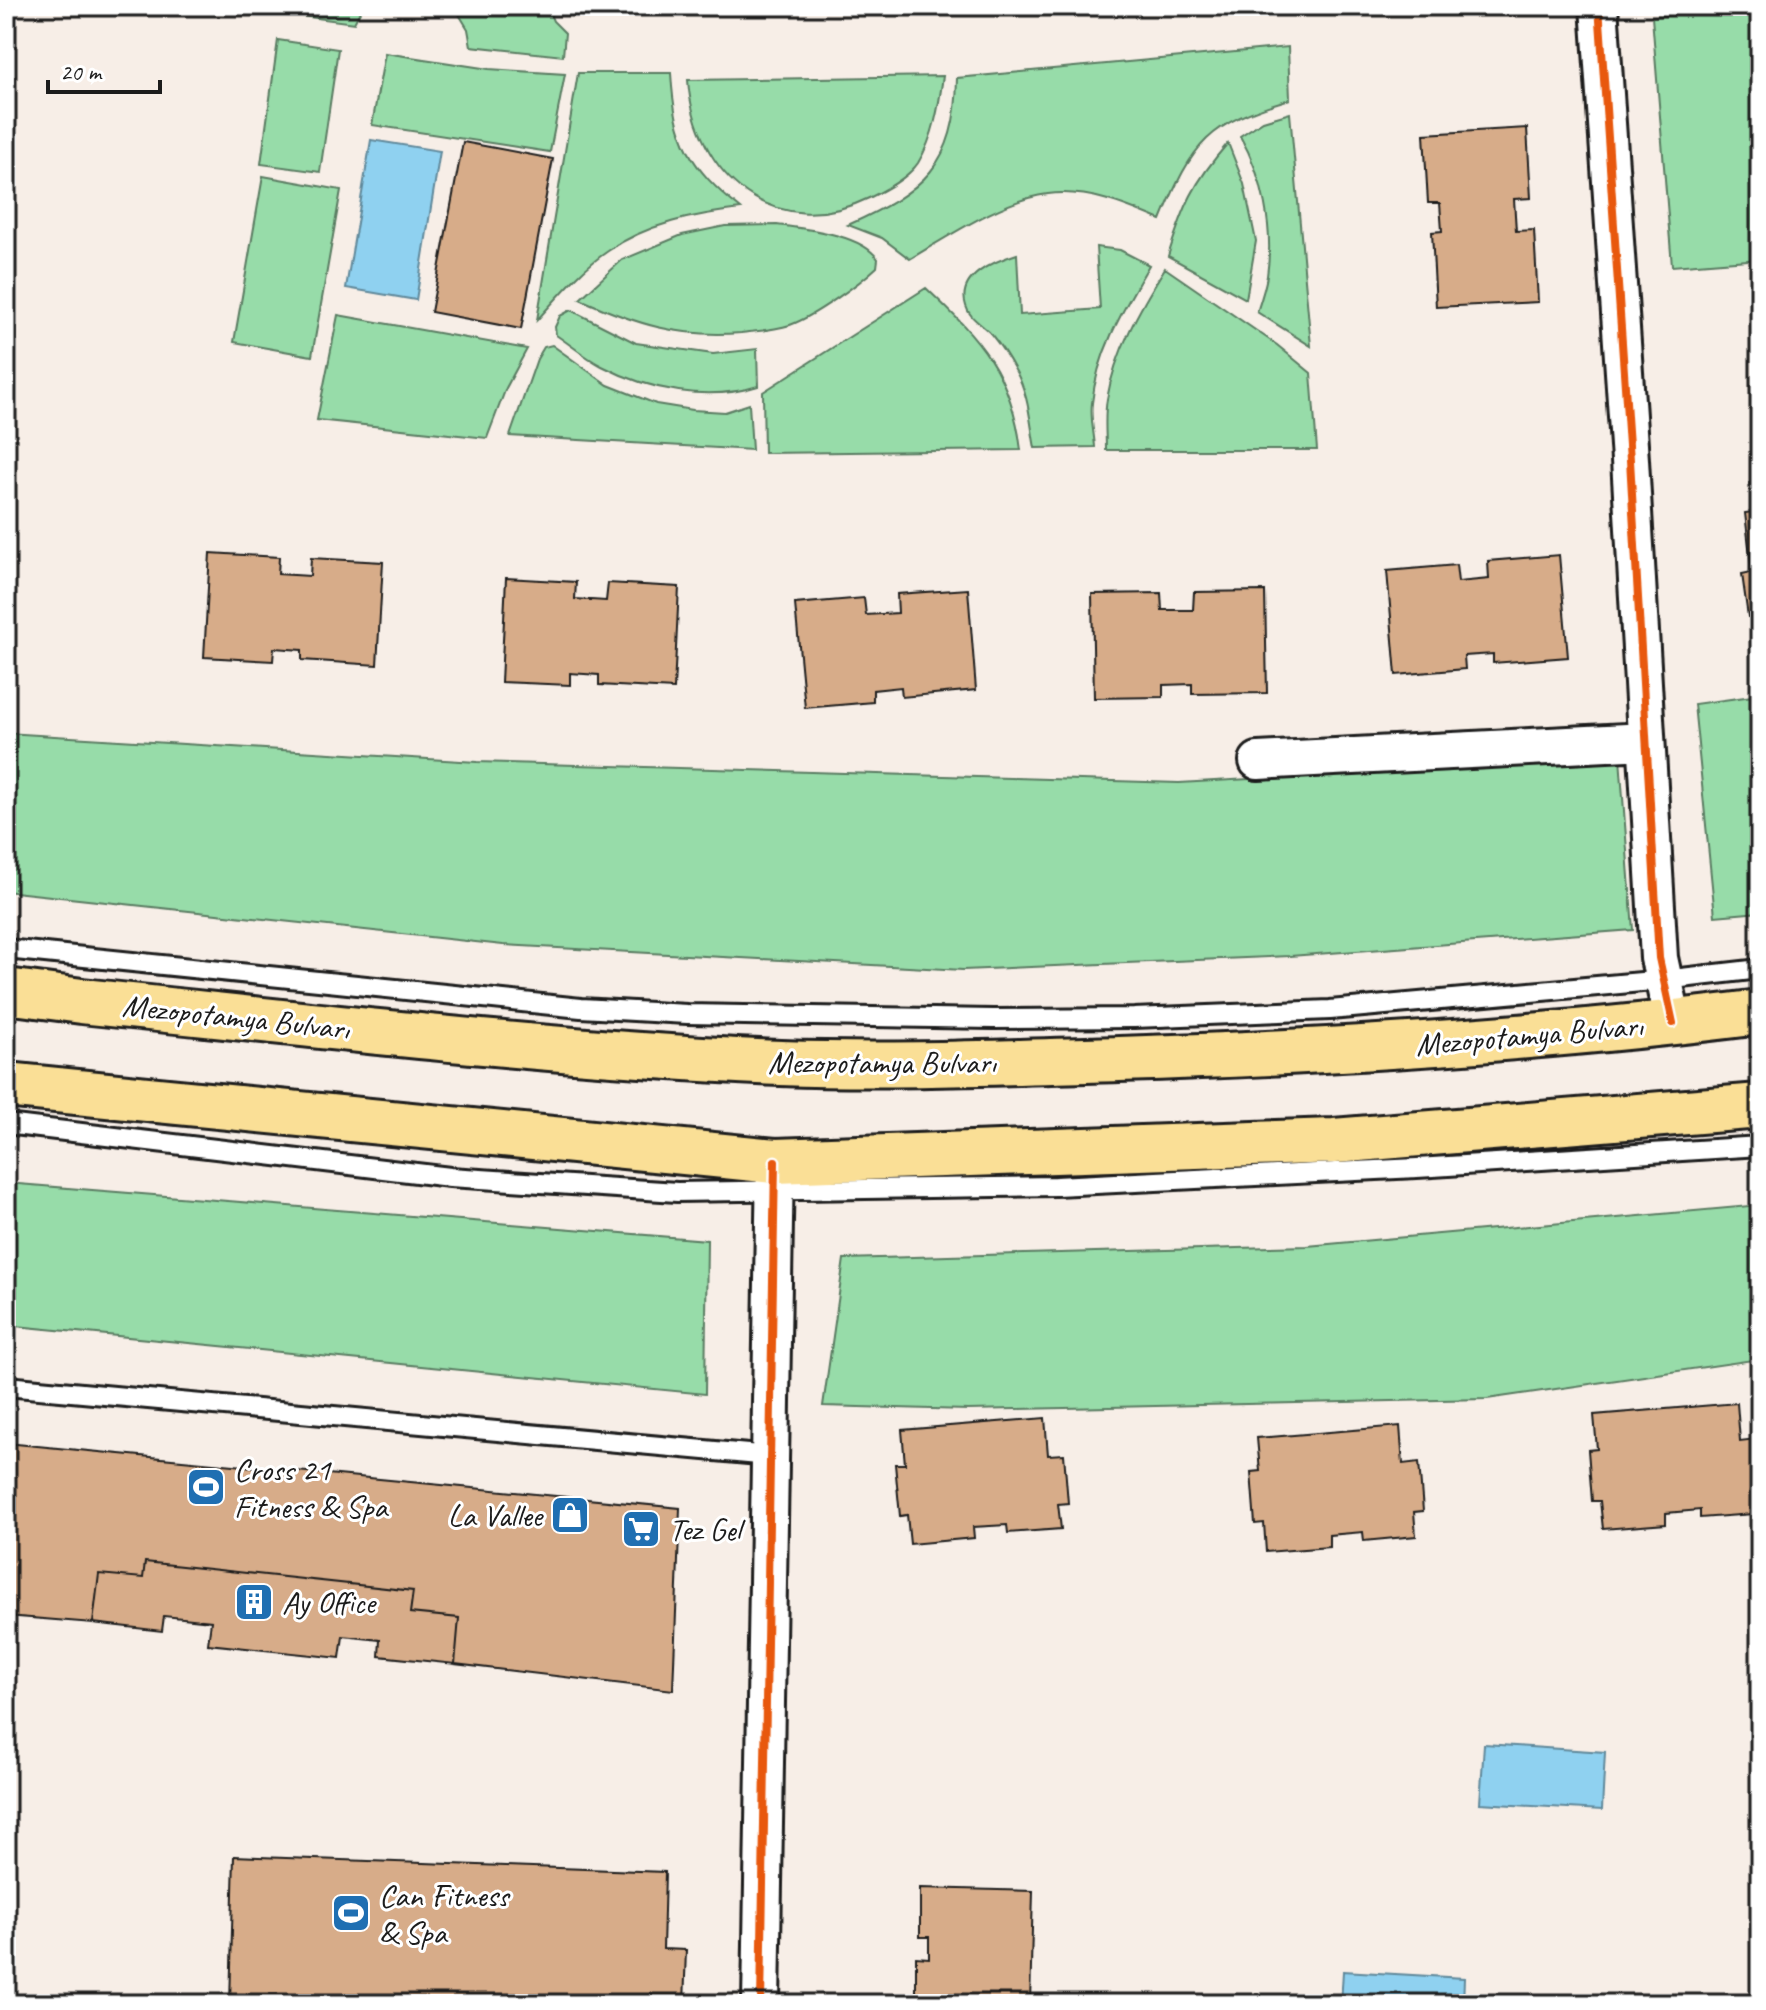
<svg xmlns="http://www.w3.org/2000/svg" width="1766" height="2010" font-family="Caveat,sans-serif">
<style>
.green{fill:#97dca9;stroke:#5a7c62;stroke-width:2}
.water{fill:#8fd1f0;stroke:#61899b;stroke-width:2}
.building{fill:#d7ac89;stroke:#1c1c1c;stroke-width:2}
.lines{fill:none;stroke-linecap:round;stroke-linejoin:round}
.lane-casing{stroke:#1c1c1c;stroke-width:24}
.street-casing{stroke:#1c1c1c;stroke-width:42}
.primary-casing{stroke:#1c1c1c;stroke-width:50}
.lane{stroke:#fff;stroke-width:18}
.street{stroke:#fff;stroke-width:36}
.primary{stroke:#fadf96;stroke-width:44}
.cycleway-casing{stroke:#fff;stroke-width:13}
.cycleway{stroke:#e8590c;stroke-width:8}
.labels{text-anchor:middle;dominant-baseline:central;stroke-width:6;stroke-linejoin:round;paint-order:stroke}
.street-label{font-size:32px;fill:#1c1c1c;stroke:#fff}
.poi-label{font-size:32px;fill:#1c1c1c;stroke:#fff;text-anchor:start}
</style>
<rect width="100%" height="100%" fill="#f7eee7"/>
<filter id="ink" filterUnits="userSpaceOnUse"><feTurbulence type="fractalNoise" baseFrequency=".0125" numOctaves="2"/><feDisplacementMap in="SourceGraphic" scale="16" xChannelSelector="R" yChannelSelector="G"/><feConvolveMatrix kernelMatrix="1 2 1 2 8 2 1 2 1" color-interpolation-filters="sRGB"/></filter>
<g filter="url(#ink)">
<path class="green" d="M271,6h92l-9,17 -84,-11z
M454,6h93l6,15 12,12 -2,23 -92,-10 -3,-17z
M1760,6v253l-88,7 -20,-249z
M278,40l60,9 -18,123 -59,-8z
M1288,47l2,52c-82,24 -97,43 -129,121 -35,-15 -74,-31 -113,-26 -44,5 -99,42 -138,65l-28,-21 -34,-13c75,-34 108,-59 109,-147z
M385,53l104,16 76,5 -15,78 -178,-27z
M578,73h93c4,68 18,94 70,136 -45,5 -95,15 -133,42 -27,18 -49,45 -71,69z
M943,76c-4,29 -9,61 -25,87 -10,15 -33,27 -49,35 -94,46 -174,-22 -181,-118z
M1290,113l21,233 -54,-34c4,-12 8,-24 10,-36 7,-47 -4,-100 -27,-140l23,-15z
M1228,143l16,41 12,57 -10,58 -78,-43c16,-50 25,-73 60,-113z
M263,176l78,14 -29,166 -78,-14z
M777,225c29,4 84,9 101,34l-1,8c-18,17 -64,50 -87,58 -15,5 -33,6 -49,8 -62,5 -105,-9 -161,-34l42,-39 60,-25 43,-9z
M1096,247l24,3 29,15c-25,43 -52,87 -57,138 -2,14 2,30 3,44l-60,1c-5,-26 -6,-54 -20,-78 -7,-13 -15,-25 -24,-36 -8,-9 -22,-16 -25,-28 -10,-30 29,-45 51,-52l3,61 80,-6z
M1165,268l112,77 34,28 6,77h-211c0,-17 -2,-35 1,-51 8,-47 33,-91 58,-131z
M926,288c54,51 86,86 95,162l-257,3 -1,-61z
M571,310l65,33 77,11 44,-5 1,37c-50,16 -110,4 -156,-20 -16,-8 -31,-21 -46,-31l-1,-8 5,-11z
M338,315l189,34 -21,39 -19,50 -170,-18z
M552,345l56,40 48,19 37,6 32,2 24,-8 3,46 -242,-14 27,-77 7,-12z
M1760,695v217l-45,4 -21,-212z
M6,733l471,29 702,21 441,-25 13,172 -343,26 -327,14 -460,-25 -489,-53 -8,-1z
M6,1183l701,57 -2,154 -699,-69z
M1760,1205v154l-273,40 -519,11 -145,-4 21,-147 463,-13z"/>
<path class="water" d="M371,140l69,11 -24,149 -70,-12z
M1484,1744l121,8 -3,58 -122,-7z
M1343,1971l121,7 -1,26h-122z"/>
<path class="building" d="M1527,128l4,70 -17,1 2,32 18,-1 4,72 -102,5 -4,-75 10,-1 -2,-28h-12l-4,-69z
M463,142l90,17 -32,170 -90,-17z
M1760,511v105l-12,1 -6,-43 10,-2 -7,-59z
M210,553l69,4 -1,17 32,2 1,-18 72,4 -6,103 -75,-5v-10l-28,-2 -1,13 -69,-4z
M1559,555l9,102 -75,6v-9l-29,2 1,13 -69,6 -9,-104 69,-6 2,17 31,-3 -1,-18z
M506,578l70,4 -1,17 31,2 2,-18 71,4 -5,102 -75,-4v-10l-29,-2v12l-69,-3z
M968,589l8,101 -74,7 -1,-10 -28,3v12l-68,6 -10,-104 69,-6 2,17 32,-2 -1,-19z
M1265,591l2,102 -75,1v-10l-29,1v12l-69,1 -2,-104 69,-1 1,17h31l1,-18z
M1737,1403l3,38 16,-2 4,49 -9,1 2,25 -53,4v-8l-34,3v11l-63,5 -3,-28h-8l-4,-51 9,-1 -3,-34z
M1045,1418l3,37 16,-1 4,49 -10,1 3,25 -53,4 -1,-8 -34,2 1,11 -64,6 -3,-29 -7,1 -5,-52h10l-3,-34z
M1400,1426l3,38 16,-2 4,49 -9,1 2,24 -52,5 -1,-9 -34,3v12l-63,5 -2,-29 -9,1 -4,-52 9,-1 -3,-33z
M6,1443l674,65 -7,182 -218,-26 4,-46 -49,-5 3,-22 -268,-29 -2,16 -44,-4 -6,49 -87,-7z
M145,1562l268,29 -3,22 49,5 -4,46 -76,-8 1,-16 -37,-4 -3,22 -132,-14 3,-23 -47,-5 -2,15 -69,-8 6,-49 44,4z
M234,1856l431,16 -2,77 23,1 -2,54h-454z
M920,1888l113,3 -3,113h-114v-47l13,1v-21h-9z"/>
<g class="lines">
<defs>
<path id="lane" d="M6,949l575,59 106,6 306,5 141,-1 196,-8 334,-30 96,-11
M6,1124l444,53 227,15 379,-6 361,-18 343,-22
M6,1386l764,70"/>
<path id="street" d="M1599,6l31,454 29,498 14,65
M1258,761l388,-20
M761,2004l14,-843"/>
<path id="primary" d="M6,991l76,10c233,24 466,52 699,62 113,4 226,-1 338,-4 214,-7 429,-20 641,-47
M6,1085l769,76 559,-20 426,-35"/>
</defs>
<use href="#lane" class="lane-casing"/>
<use href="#street" class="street-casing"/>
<use href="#primary" class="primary-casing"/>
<use href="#lane" class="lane"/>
<use href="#street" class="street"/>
<use href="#primary" class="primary"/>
<defs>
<path id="cycleway" d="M1599,6l31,454 29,498 14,65
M761,2004l14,-843"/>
</defs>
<use href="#cycleway" class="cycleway-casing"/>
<use href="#cycleway" class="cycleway"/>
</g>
</g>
<defs>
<symbol id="stadium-square" viewBox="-11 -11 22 22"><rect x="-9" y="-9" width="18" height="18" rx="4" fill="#1f6fb2" stroke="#fff"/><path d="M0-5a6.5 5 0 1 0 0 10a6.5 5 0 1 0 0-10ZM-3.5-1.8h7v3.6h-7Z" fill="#fff"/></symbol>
<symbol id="shop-square" viewBox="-11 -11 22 22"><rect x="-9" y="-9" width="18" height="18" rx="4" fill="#1f6fb2" stroke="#fff"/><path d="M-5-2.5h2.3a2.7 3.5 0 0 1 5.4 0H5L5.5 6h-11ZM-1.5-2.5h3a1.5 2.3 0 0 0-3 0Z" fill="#fff"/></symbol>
<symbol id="supermarket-square" viewBox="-11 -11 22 22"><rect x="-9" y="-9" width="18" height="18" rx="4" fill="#1f6fb2" stroke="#fff"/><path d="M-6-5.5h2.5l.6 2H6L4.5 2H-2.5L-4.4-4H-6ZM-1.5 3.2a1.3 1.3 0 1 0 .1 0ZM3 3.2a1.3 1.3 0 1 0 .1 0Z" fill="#fff"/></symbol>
<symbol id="building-square" viewBox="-11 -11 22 22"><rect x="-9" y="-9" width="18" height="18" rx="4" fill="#1f6fb2" stroke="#fff"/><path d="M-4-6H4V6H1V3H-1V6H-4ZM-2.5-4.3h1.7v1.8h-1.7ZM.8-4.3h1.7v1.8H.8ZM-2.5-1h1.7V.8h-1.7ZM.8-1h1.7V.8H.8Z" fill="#fff"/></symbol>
</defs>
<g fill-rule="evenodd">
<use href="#stadium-square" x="184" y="1465" width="44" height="44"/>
<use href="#shop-square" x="548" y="1493" width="44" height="44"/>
<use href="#supermarket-square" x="619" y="1507" width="44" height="44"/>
<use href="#building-square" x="232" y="1580" width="44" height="44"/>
<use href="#stadium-square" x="329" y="1891" width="44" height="44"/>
</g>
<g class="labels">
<g class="street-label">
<text transform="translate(236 1017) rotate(6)">Mezopotamya Bulvarı</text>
<text transform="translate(1529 1035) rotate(-5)">Mezopotamya Bulvarı</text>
<text x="882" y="1062">Mezopotamya Bulvarı</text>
</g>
<g class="poi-label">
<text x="234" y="1469">Cross 21<tspan x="234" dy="37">Fitness &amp; Spa</tspan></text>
<text x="542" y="1515" text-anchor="end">La Vallee</text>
<text x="669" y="1529">Tez Gel</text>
<text x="282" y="1602">Ay Office</text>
<text x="379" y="1895">Can Fitness<tspan x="379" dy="37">&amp; Spa</tspan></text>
</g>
</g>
<rect width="1766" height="2010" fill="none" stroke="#fff" stroke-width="32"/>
<rect x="16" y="16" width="1734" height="1978" fill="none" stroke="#1c1c1c" stroke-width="3" filter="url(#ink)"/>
<path d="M48 80v12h112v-12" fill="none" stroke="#1c1c1c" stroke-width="4"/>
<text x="60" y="80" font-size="24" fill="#1c1c1c" stroke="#ffffff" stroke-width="6" paint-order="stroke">20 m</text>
</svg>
